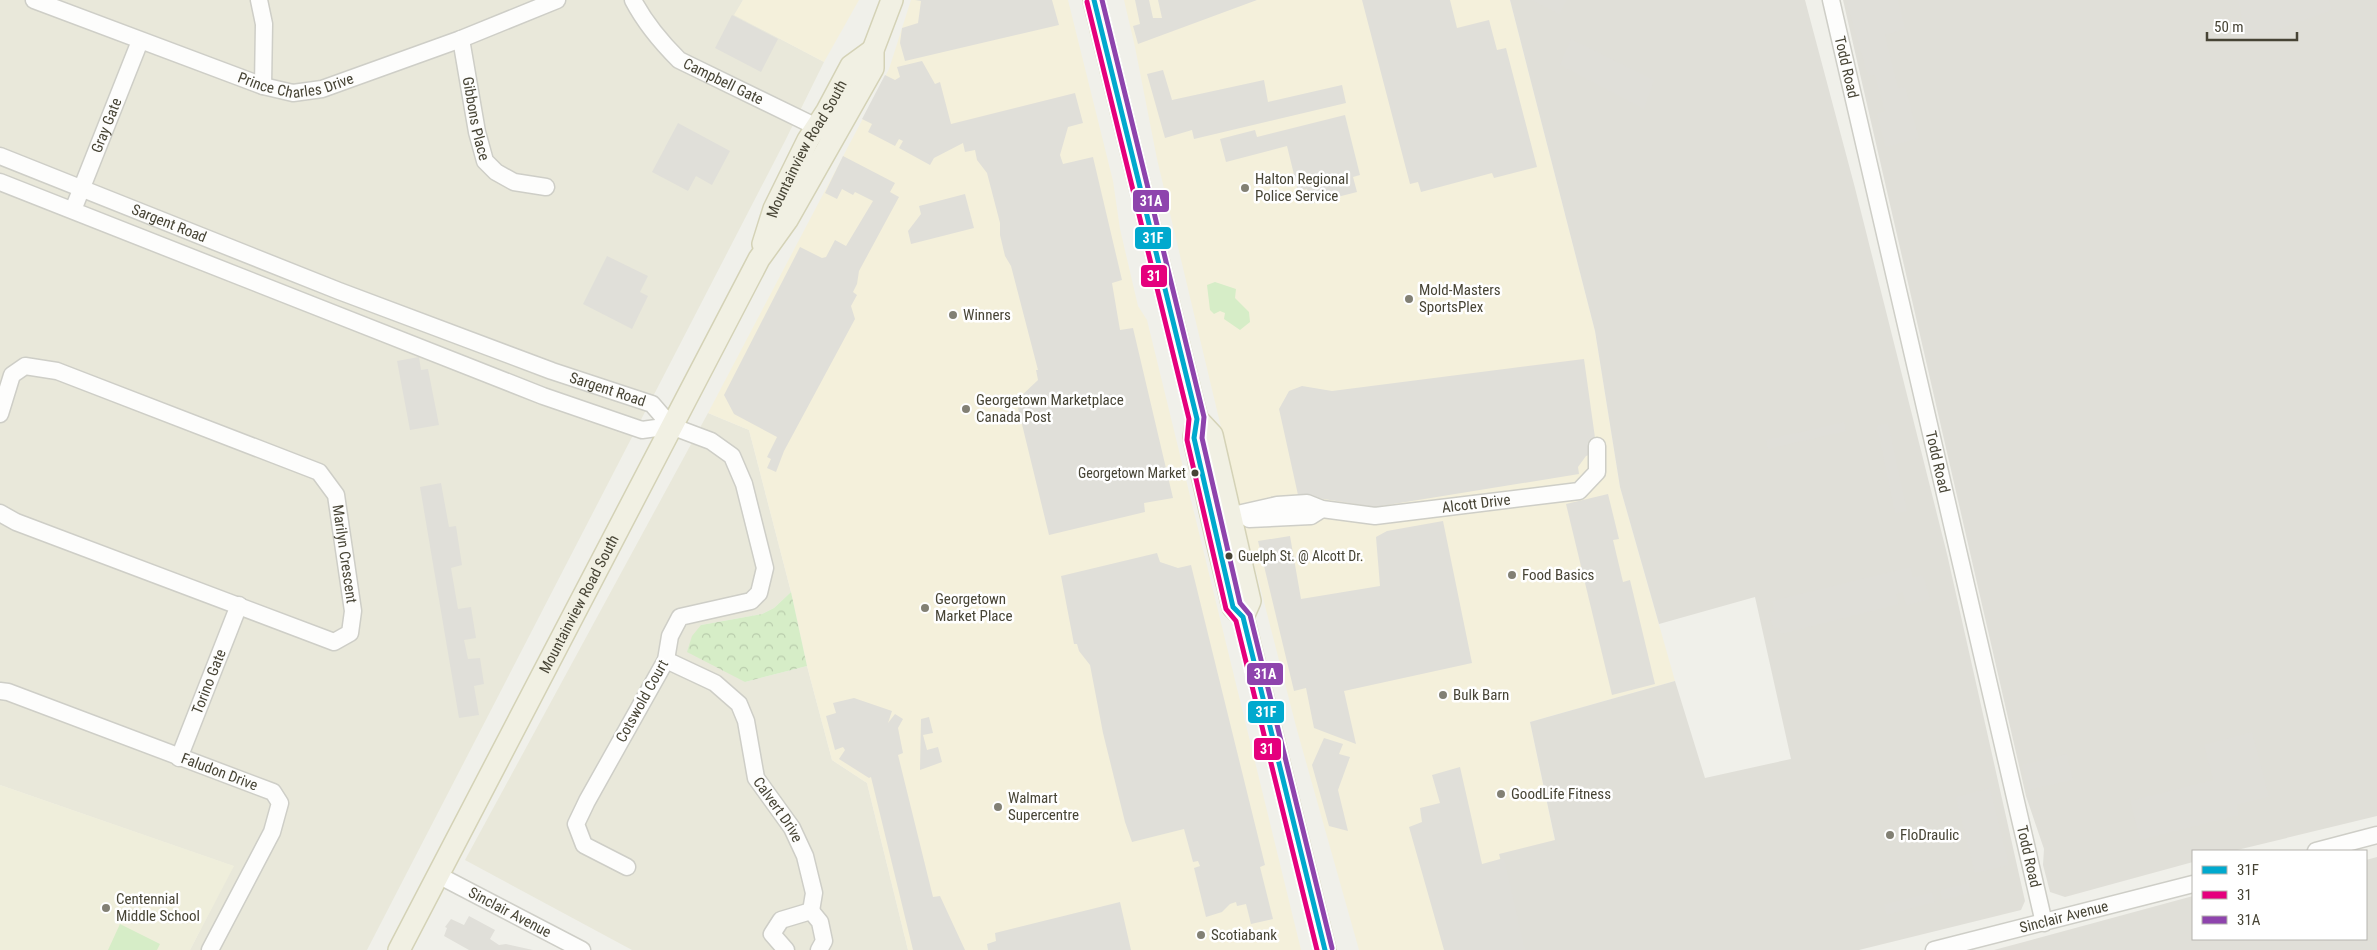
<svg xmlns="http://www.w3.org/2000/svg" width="2377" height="950" font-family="'Roboto Condensed',sans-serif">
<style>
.residential{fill:#e9e8da}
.commercial{fill:#f4f0db}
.industrial{fill:#e0dfd8}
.education{fill:#efeedb}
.grass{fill:#d6edc7}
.park{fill:url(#park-crowns)}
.parking{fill:#e0dfd9}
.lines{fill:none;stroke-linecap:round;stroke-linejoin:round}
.minor-casing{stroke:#cecec7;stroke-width:19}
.major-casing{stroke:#d4d2b6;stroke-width:24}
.minor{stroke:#fdfdfc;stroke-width:16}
.major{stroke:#f1f0e3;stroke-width:21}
.bus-1-casing{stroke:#fff;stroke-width:9}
.bus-2-casing{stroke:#fff;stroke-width:9}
.bus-3-casing{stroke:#fff;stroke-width:9}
.bus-1{stroke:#00a9ce;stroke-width:5}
.bus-2{stroke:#e5007d;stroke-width:5}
.bus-3{stroke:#8e44ad;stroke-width:5}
.poi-dot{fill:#828074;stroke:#fff;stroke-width:2}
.bus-dot{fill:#474435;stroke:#fff;stroke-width:2}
.labels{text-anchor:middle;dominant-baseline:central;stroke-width:5;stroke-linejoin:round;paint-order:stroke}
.bus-label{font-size:14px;fill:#474435;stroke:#fff;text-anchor:end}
.street-label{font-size:15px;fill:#474435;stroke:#fff}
.poi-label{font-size:15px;fill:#474435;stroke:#fff;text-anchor:start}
.line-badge{stroke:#fff;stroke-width:2}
.badge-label{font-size:14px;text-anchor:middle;font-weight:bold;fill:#fff}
</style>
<defs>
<pattern id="park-crowns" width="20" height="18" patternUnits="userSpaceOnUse" patternTransform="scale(1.25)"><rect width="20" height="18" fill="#d6edc7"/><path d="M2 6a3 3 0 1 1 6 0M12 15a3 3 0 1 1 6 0" fill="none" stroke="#b9ccac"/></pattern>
</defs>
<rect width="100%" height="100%" fill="#f0f0ea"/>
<path class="residential" d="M0,0h743l-8,15 89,47 -38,77 -419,811h-177l43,-84 -233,-81z
M708,413l41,17 42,162 -17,16 -12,6 -61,11 44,57 62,-16 25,94 35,23 41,167h-276l-167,-90z"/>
<path class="commercial" d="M743,0h116l-35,62 -90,-47z
M911,0h157l45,181 7,48 18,77 9,14 154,630h-393l-41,-167 -35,-23 -25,-94 -16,-74 -42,-162 -41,-17 181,-344z
M1124,0h386l85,331 25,156 55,194 -145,41 25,119 -31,109h-165l-62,-220 -50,-194 -90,-377 -22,-112z"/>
<path class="industrial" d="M1510,0h295l50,188 92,366 78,347 -4,9 -162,40h-335l-25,-96 56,-14 -25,-118 145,-41 30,97 86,-19 -36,-162 -96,27 -39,-137 -25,-156z
M1843,0h534v816l-144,35h-40v11l-128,35 -15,-5 -7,-27 1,-16 -18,-53z
M2377,857v93h-383l199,-54v43h173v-79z"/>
<path class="education" d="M0,785l234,81 -44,84h-190z"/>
<path class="grass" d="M1215,282l21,7 -1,9 14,14 1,10 -10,8 -16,-11 1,-6 -5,-2 -6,3 -4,-4 -3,-25z
M120,924l40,20 -3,6h-49z"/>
<path class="park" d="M791,592l16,74 -62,16 -58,-30 5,-16 9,-11 61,-11 12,-6z"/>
<path class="parking" d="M915,0h137l7,25 -154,36 -5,-18 2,-15 16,-5 3,-22z
M1135,0h14l4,18h9l-4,-18h99l-119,44 -5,-18 7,-2z
M1362,0h88l7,28 32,-8 8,30 9,-2 31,119 -43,11 -2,-5 -71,19 -3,-10 -8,2z
M1532,0h34l-7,14z
M1846,0h52l7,29 -20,6 13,53 7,-1 14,51 -33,9 -9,-33 8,-3 -10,-36 -7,1z
M2238,0h91l3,10 -85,31z
M732,15l46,24 -17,33 -46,-24z
M1571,39l83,41 -10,29 -84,-44z
M922,61l13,23 5,-2 11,42 124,-31 8,30 -15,4 -8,28 3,9 30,-7 29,123 -10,3 8,47 13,-2 40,170 -29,5 1,9 -96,23 -31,-127 4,-1 -2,-10 18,-17 -2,-10h2l-27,-104 -6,-10 -5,-21v-12l-13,-50 -10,-13 -2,-10 -10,2 -2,-9 -29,15 -4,7 -31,-17 4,-7 -4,-2 -4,7 -27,-14 4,-8 -10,-5 23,-44 10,5 5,-3 -3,-10z
M1163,70l9,30 92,-20 4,22 74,-17 4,18 -152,36 -2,-9 -27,8 -18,-64z
M1345,115l15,60 -7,2 4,15 -47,12 -3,-15 -9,2 -11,-45 -61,16 -6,-23 35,-9 2,7z
M678,123l52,28 -18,34 -16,-9 -8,15 -36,-19z
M843,156l52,27 -5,9 9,5 -40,74 -2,13 -4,8 4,3 -6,11 4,13 -71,132 -8,21 -9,-4 4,-9 -4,-2 10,-20 -43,-23 -10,-19 76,-148 22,11 4,-1 9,-17 11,6 27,-45 -18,-9 -2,3 -11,-6 -5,10 -12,-6z
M965,194l9,34 -63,16 -3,-13 13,-17 -2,-8z
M607,256l41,20 -8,16 8,4 -16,33 -49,-25z
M419,357l2,13 7,-1 11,56 -29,5 -13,-69z
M1584,359l13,93 -11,4 -8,11 1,7 -204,33 -77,-12 -19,-86 10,-18 13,-5 30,5z
M1844,422l2,9 -78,18 -2,-9z
M1888,423l19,88 -12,2 -18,-87z
M441,483l8,44 7,-1 6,39 -11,3 7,41 13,-2 5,31 -12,2 4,19 12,-1 4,26 -10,2 5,29 -20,3 -39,-231z
M1608,494l11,45 -6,1 10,42 7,-2 25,104 -43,11 -46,-191z
M1443,521l29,142 -128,28 12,53 -42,-16 -8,-40 -12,3 -36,-150 32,-5 11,63 79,-13 -4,-49 11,-6z
M1157,553l3,9 18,6 13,-3 74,300 -5,2 13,52 -22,5 -5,-20 -9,2 -1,-4 -6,2 -8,8 -16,5 -12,-49 6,-2 -2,-5 -5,1 -9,-33 -52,13 -7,-20 -22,-89 -13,-68 -11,-14 -2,-7h-3l-13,-68z
M1911,567l2,10 10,-2 7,24 -24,6 -4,-13 -6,2 3,10 -118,30 -2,-7 -6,1 -4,-15 6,-1 -3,-11z
M854,698l38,13 -4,12 7,-9 8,5 -5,9 5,25 -5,2 35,142 7,-1 25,54h-52l-42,-173 -2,1 -30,-19 6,-9 -2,-3 -8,3 -9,-34 10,-3 -3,-10z
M929,717l4,16 -10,2 4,15 11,-3 4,15 -22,8 1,-51z
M2252,732l17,65 -32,8 2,10 -99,25 -10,-39 83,-21 -9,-35z
M1324,738l19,6 -4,10 11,3 -12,33 10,41 -19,-5 -17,-61z
M2067,754l6,26 -45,10 -6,-25z
M1460,767l22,97 22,-6 21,92h-81l-35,-123 13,-5 -2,-14 20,-5 -8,-28z
M1990,788l19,77 -34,8 -19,-76z
M1969,883l2,10 -29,7 -2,-10z
M1932,892l3,10 -48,13 -3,-11z
M1120,902l11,48h-143l-1,-6 9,-3 -1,-8z
M469,916l26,14 -5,9 9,6 7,-1 27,6h-64l-25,-14 3,-8 -2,-1 6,-8 13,6z"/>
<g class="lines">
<defs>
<g id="minor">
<path id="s1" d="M34,0l229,86 30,7 29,-4 139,-50 96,-39"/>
<path d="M259,0l5,24 -1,62"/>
<path id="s2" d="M633,0c12,23 28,42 46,60l148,72"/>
<path id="s3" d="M1831,0l213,923"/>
<path id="s4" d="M461,39l16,93 8,29 11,11 18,10 32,5"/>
<path id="s5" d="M0,156l339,135 213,80 100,33 19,22 40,15 21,15 12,28 21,84 -6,25 -8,8 -71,16 -10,19 -4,24 -79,141 -11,23 8,21 43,22"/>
<path d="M0,182l543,214 99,34 29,-4"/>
<path id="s6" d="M73,210l67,-169"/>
<path id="s7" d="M0,414l12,-39 13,-9 32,5 262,101 17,23 17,116 -3,22 -16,9 -318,-120 -16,-9"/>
<path id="s8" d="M1220,518l57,-13 30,-2 15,6 53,7 204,-25 18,-19v-26"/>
<path d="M1249,519l62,-3 11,-7"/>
<path id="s9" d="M666,660l49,23 24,21 7,17 10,57 36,50 13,28 9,37 -3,18"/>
<path id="s10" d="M0,691l8,1 265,100 7,11 -8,29 -62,118"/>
<path id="s11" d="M179,758l60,-153"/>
<path d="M2316,851l61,-16"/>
<path id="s12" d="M438,875l144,75"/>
<path d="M811,911l9,11 4,19 -5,9"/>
<path d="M786,950l-14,-16 9,-14 30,-9"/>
<path id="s13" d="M1934,950l259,-66"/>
</g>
<g id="major">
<path d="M1094,0l103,419 -3,19 23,103 16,66 10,10 82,333"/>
<path id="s14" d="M763,244l11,-35 34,-69 19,-29 24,-45 22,-16"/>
<path d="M1197,419l15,16 38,166 -7,16"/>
<path id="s15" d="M399,950l360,-691 28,-39 86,-152v-18l19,-50"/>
</g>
</defs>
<use href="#minor" class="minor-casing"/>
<use href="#major" class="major-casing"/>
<use href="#minor" class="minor"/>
<use href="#major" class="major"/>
<defs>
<path id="bus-1" d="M1094,0l103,419 -3,19 39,169 10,10 82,333"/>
<path id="bus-2" d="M1087,2l102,417 -2,21 39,169 10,12 81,329"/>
<path id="bus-3" d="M1102,0l102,417 -2,21 38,165 10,12 82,333"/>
</defs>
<use href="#bus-1" class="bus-1-casing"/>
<use href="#bus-2" class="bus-2-casing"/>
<use href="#bus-3" class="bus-3-casing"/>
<use href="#bus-1" class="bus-1"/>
<use href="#bus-2" class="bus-2"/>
<use href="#bus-3" class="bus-3"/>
</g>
<g class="poi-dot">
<circle cx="1245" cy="188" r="5"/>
<circle cx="1409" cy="299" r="5"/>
<circle cx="953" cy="315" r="5"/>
<circle cx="966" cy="409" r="5"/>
<circle cx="1512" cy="575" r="5"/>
<circle cx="925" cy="608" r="5"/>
<circle cx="1443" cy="695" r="5"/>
<circle cx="1501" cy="794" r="5"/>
<circle cx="998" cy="807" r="5"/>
<circle cx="1890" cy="835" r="5"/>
<circle cx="106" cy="908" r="5"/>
<circle cx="1201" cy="935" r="5"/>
</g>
<g class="bus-dot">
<circle cx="1195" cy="473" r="4.5"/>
<circle cx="1229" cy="556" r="4.5"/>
</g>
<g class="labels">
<g class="bus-label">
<text x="1186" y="473">Georgetown Market</text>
<text x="1238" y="556" text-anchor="start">Guelph St. @ Alcott Dr.</text>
</g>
<g class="street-label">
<text stroke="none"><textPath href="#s3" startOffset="69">Todd Road</textPath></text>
<text stroke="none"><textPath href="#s1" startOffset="278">Prince Charles Drive</textPath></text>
<text stroke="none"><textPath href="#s2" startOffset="125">Campbell Gate</textPath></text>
<text stroke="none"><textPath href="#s4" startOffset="81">Gibbons Place</textPath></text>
<text stroke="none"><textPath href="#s6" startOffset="91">Gray Gate</textPath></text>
<text stroke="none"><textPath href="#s14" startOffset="105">Mountainview Road South</textPath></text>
<text stroke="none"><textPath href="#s5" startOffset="182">Sargent Road</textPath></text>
<text stroke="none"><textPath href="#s5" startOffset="651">Sargent Road</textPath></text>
<text stroke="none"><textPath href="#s3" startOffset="474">Todd Road</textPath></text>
<text stroke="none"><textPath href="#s8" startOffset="260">Alcott Drive</textPath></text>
<text stroke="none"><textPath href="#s7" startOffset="458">Marilyn Crescent</textPath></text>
<text stroke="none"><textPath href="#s15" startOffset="390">Mountainview Road South</textPath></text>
<text stroke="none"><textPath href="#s11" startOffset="82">Torino Gate</textPath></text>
<text transform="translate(642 701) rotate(-61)">Cotswold Court</text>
<text stroke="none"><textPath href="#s10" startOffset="234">Faludon Drive</textPath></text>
<text stroke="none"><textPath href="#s9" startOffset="201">Calvert Drive</textPath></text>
<text stroke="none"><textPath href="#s3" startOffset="879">Todd Road</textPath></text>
<text stroke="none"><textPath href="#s12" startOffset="81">Sinclair Avenue</textPath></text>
<text stroke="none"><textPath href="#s13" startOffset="134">Sinclair Avenue</textPath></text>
</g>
<g class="poi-label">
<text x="1255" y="179">Halton Regional<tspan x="1255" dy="17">Police Service</tspan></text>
<text x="1419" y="290">Mold-Masters<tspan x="1419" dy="17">SportsPlex</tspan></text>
<text x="963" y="315">Winners</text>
<text x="976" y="400">Georgetown Marketplace<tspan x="976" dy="17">Canada Post</tspan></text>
<text x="1522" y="575">Food Basics</text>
<text x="935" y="599">Georgetown<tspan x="935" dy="17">Market Place</tspan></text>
<text x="1453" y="695">Bulk Barn</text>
<text x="1511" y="794">GoodLife Fitness</text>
<text x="1008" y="798">Walmart<tspan x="1008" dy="17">Supercentre</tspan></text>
<text x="1900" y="835">FloDraulic</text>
<text x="116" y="899">Centennial<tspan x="116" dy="17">Middle School</tspan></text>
<text x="1211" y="935">Scotiabank</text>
</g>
</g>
<g class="line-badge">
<rect x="1132" y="189" width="38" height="24" rx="5" fill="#8e44ad"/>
<rect x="1134" y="226" width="38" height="24" rx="5" fill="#00a9ce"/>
<rect x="1140" y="264" width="28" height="24" rx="5" fill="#e5007d"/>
<rect x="1246" y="662" width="38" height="24" rx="5" fill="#8e44ad"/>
<rect x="1247" y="700" width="38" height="24" rx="5" fill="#00a9ce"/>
<rect x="1253" y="737" width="29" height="24" rx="5" fill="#e5007d"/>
</g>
<g class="badge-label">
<text x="1151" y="206">31A</text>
<text x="1153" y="243">31F</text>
<text x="1154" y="281">31</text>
<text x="1265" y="679">31A</text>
<text x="1266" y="717">31F</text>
<text x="1267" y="754">31</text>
</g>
<rect x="2192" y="850" width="175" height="90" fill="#ffffff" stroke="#b5b4ae"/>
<rect x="2202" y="866" width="25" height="8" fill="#00a9ce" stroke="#b5b4ae"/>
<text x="2237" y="875" font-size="15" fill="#474435">31F</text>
<rect x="2202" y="891" width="25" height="8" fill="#e5007d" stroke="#b5b4ae"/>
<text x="2237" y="900" font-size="15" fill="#474435">31</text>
<rect x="2202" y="916" width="25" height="8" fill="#8e44ad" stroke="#b5b4ae"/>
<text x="2237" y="925" font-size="15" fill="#474435">31A</text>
<path d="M2207 32v8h90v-8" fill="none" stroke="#474435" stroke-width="2.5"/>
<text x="2214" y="32" font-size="15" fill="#474435" stroke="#ffffff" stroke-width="4" paint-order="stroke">50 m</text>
</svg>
